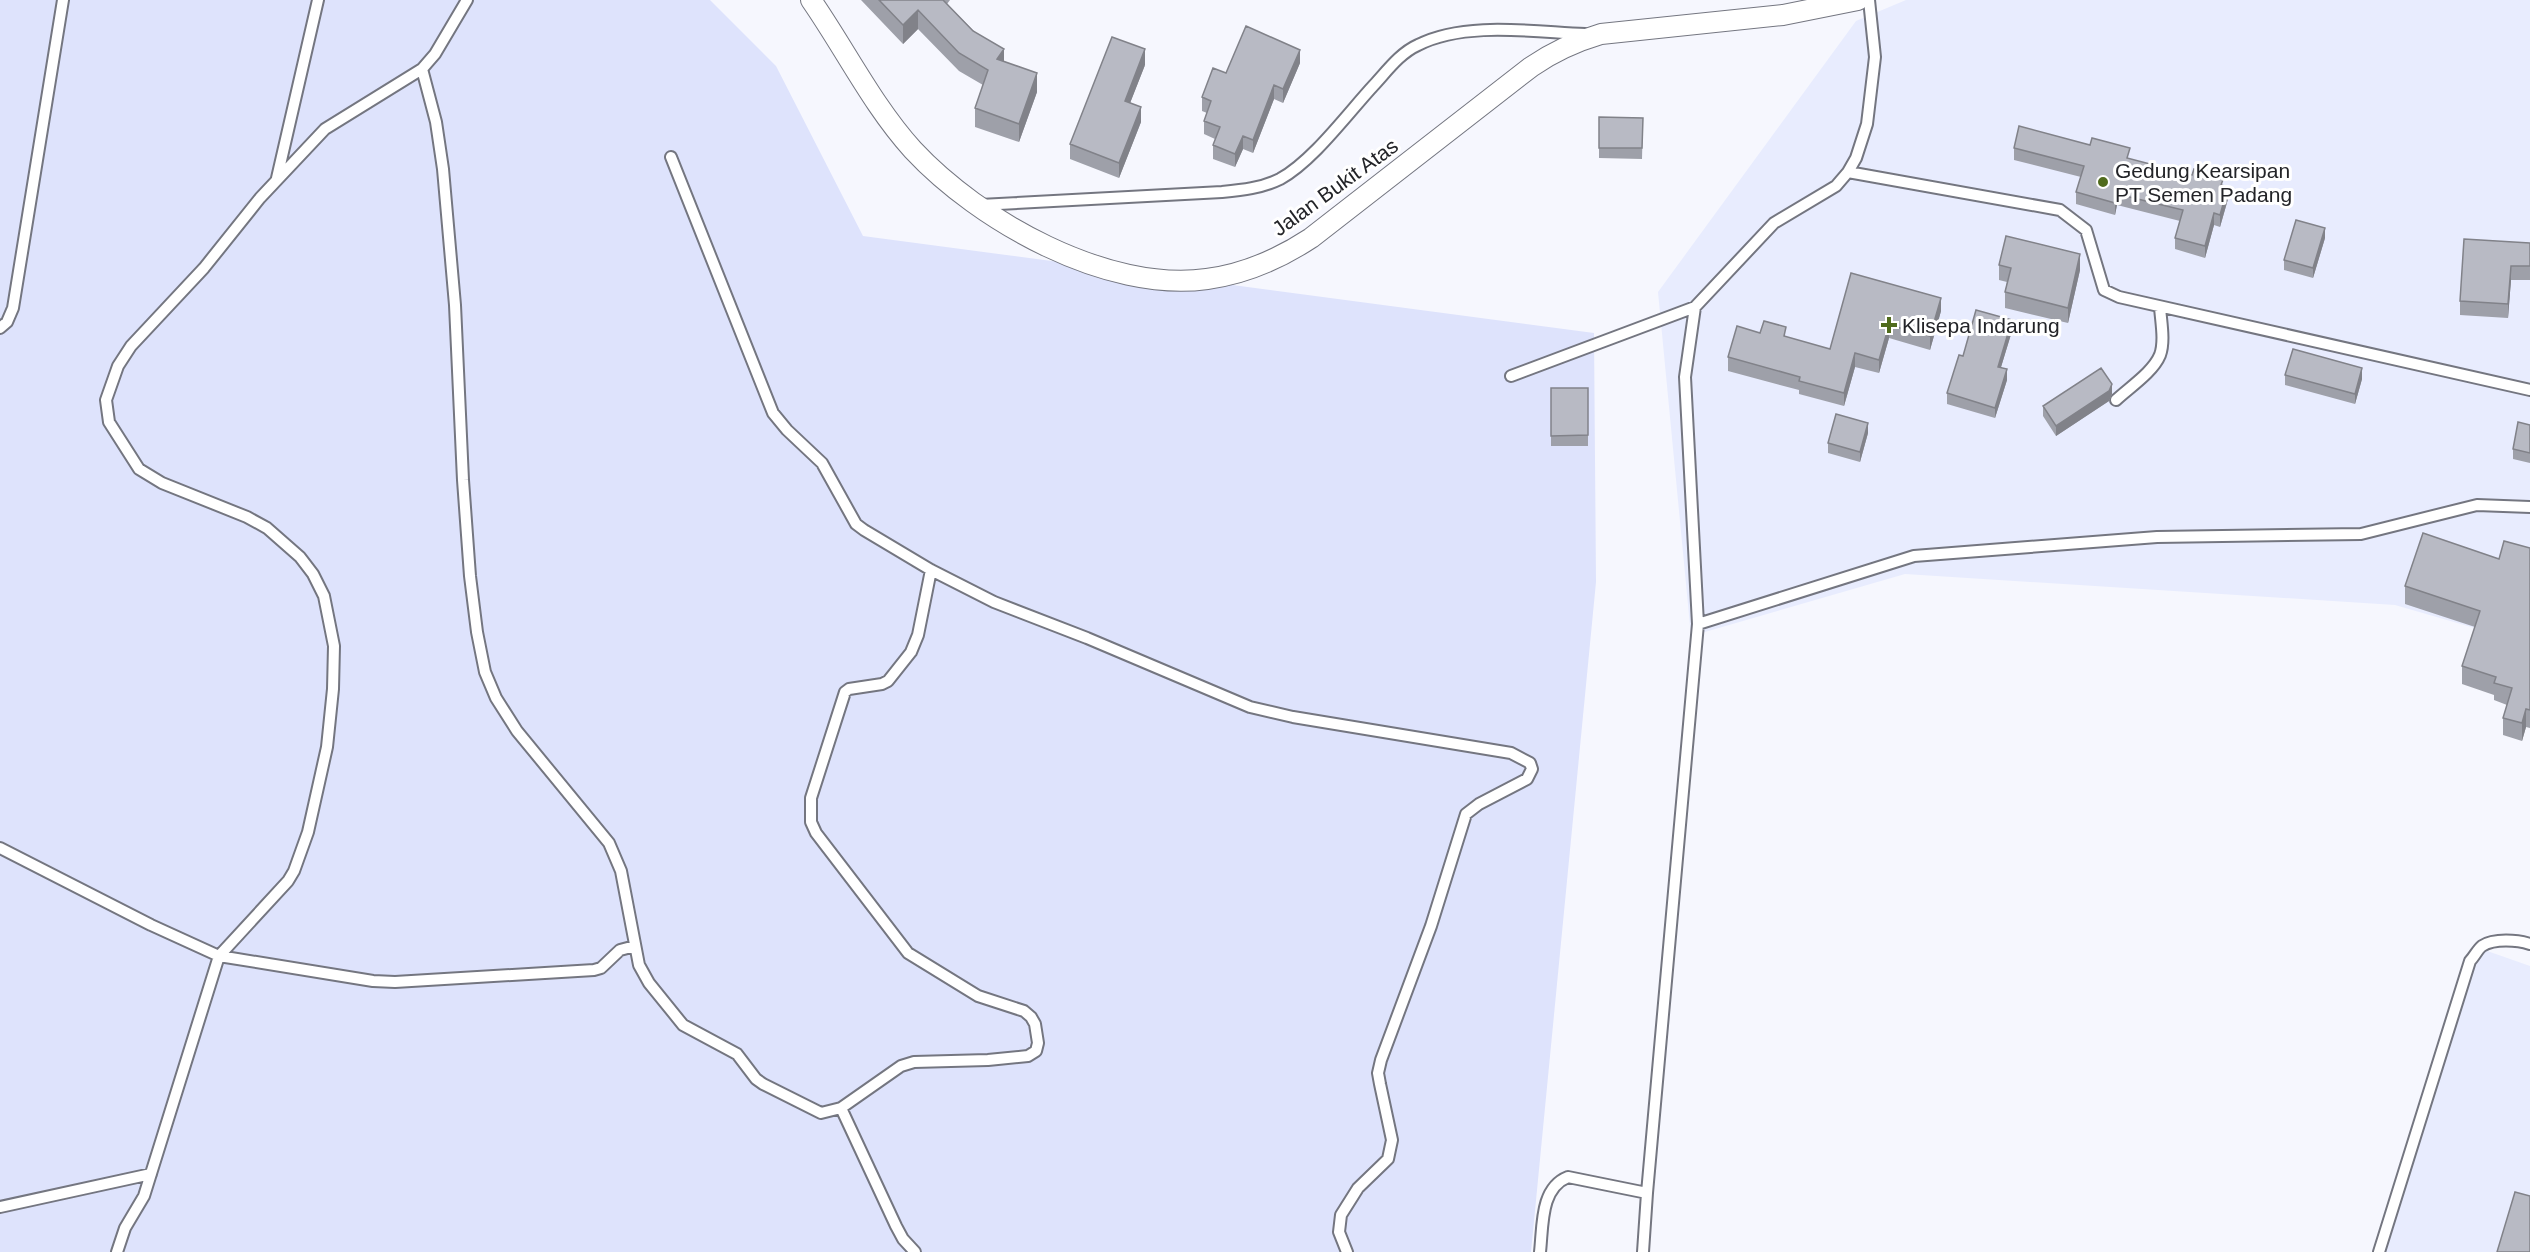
<svg xmlns="http://www.w3.org/2000/svg" width="2530" height="1252" font-family="Helvetica,sans-serif">
<style>
.built{fill:#e8ecfe}
.green{fill:#dee3fc}
.lines{fill:none;stroke-linecap:round;stroke-linejoin:round}
.service-casing{stroke:#747680;stroke-width:14}
.minor-casing{stroke:#747680;stroke-width:22}
.service{stroke:#fff;stroke-width:10}
.minor{stroke:#fff;stroke-width:20}
.wall{fill:#9ea0a9}
.shaded-wall{fill:#818289}
.building{fill:#b8bac4;stroke:#818289;stroke-width:1.5}
.poi-dot{fill:#506b1d;stroke:#fff;stroke-width:2}
.labels{text-anchor:middle;dominant-baseline:central;stroke-width:6;stroke-linejoin:round;paint-order:stroke}
.poi-label{font-size:21px;fill:#232428;stroke:#fff;text-anchor:start}
.street-label{font-size:21px;fill:#232428;stroke:#fff}
</style>
<rect width="100%" height="100%" fill="#f6f7fe"/>
<path class="built" d="M1906,0h624v644l-135,-39 -490,-31 -214,62 -33,-344 198,-271z
M2473,946l57,20v286h-156z"/>
<path class="green" d="M0,0h710l66,66 87,170 731,97 2,249 -65,670h-1531z"/>
<g class="lines">
<defs>
<path id="service" d="M422,69l14,53 7,47 12,136 8,175 7,96 7,56 8,40 11,26 21,33 92,112 12,28 18,94 10,18 34,42 54,29 19,25 7,5 58,29 20,-5 60,-42 13,-4 74,-2 40,-4 8,-5 2,-8 -3,-19 -4,-7 -7,-6 -46,-15 -70,-43 -92,-120 -5,-11v-24l34,-106 4,-3 33,-5 6,-3 23,-29 7,-17 13,-65
M671,157l102,256 14,17 35,33 34,61 8,6 67,40 63,32 93,36 163,69 43,10 218,36 19,10 2,6 -5,10 -48,25 -13,10 -35,112 -50,134 -3,13 2,11 12,56 -4,19 -30,29 -17,27 -2,17 8,20
M1848,172l212,38 26,20 18,60 15,7 411,93
M277,178l41,-178
M980,205l242,-13c20,-2 40,-4 58,-13 33,-18 68,-66 94,-94 13,-14 26,-32 44,-40 47,-24 116,-13 167,-11
M0,328l7,-6 6,-14 50,-308
M1511,376l184,-69
M2116,400c14,-13 37,-28 44,-45 5,-14 1,-33 0,-48
M1698,624l216,-68 243,-19 204,-3 116,-29 53,2
M0,848l151,77 68,31 154,25 22,1 199,-12 7,-2 19,-18 15,-4
M841,1108l55,118 7,13 12,13
M0,1207l151,-33
M117,1252l8,-24 19,-32 75,-240 69,-75 6,-10 14,-39 19,-85 6,-58 1,-43 -10,-50 -11,-22 -13,-17 -33,-29 -20,-11 -85,-34 -23,-14 -30,-47 -3,-22 12,-34 13,-20 73,-78 56,-70 65,-69 97,-60 13,-15 32,-54
M1540,1252c3,-26 0,-64 28,-75l79,16
M1643,1252l4,-59 51,-569 -13,-247 10,-70 79,-84 62,-37 12,-14 8,-14 11,-34 8,-67 -6,-57
M2379,1252l91,-291c4,-4 8,-12 12,-15 12,-8 36,-6 48,-2"/>
<path id="minor" d="M811,0c34,49 62,106 102,150 66,71 194,143 294,129 38,-5 72,-20 104,-41l220,-171c23,-16 43,-25 70,-33l182,-19 75,-15"/>
</defs>
<use href="#service" class="service-casing"/>
<use href="#minor" class="minor-casing"/>
<use href="#service" class="service"/>
<use href="#minor" class="minor"/>
</g>
<path class="wall" d="M861,0h89l-3,4 57,57 33,31 -18,50 -44,-15v-19l8,-23 -24,-14 -41,-42 -15,15z
M1300,63l-17,40 -9,-4 -21,54 -10,-4 -8,18 -22,-8v-14l2,-6 -11,-5v-13l3,-8 -5,-2v-14l24,-24z
M1145,65l-15,38 11,19 -22,56 -49,-19v-15z
M1599,117l44,1 -1,41 -43,-1z
M2014,148l116,11 94,27 4,13 -8,28 -6,-2 -9,33 -30,-9v-11l5,-17 -63,-16 -2,10 -39,-11v-12l5,-15 -67,-17z
M2325,238l-12,40 -29,-8v-10z
M2523,243h7v37h-19l-3,38 -48,-3v-14z
M1999,265l81,5 -12,53 -63,-15v-16l2,-10 -8,-2z
M1851,273l90,38 -11,39 -41,-12 -10,35 -24,-6 -11,39 -45,-12v-4l-71,-19v-14l32,-24 26,4 44,12z
M2012,331l-11,36 6,13 -12,38 -48,-14v-11l16,-37z
M2285,375l77,4 -7,25 -70,-19z
M1551,388h37v58h-37z
M2112,394l-3,7 -53,35 -13,-20v-10z
M2530,425v38l-17,-4v-10z
M1868,433l-8,29 -32,-9v-10z
M2530,548v180l-4,-1 -4,14 -19,-6v-17l4,-13 -13,-5v-5l-32,-11v-18l13,-39 -70,-23v-18l94,-27z"/>
<path class="shaded-wall" d="M918,10v19l-15,15v-19z
M1004,49v19l-7,-9z
M1145,49v16l-20,51v-15z
M1300,50v13l-17,40v-14z
M1037,73v19l-18,50v-18z
M1274,85v14l-21,54v-13z
M1141,107v15l-22,56v-15z
M1243,136v13l-8,18v-13z
M2228,187v12l-8,28v-12z
M2117,194v11l-2,10v-12z
M2214,213v12l-9,33v-12z
M2325,228v10l-12,40v-10z
M2080,254v16l-12,53v-15z
M2511,266v14l-3,38v-14z
M1941,298v13l-11,39v-14z
M2012,320v11l-14,46v-10z
M1889,325v13l-10,35v-13z
M1855,353v14l-11,39v-13z
M2362,368v11l-7,25v-10z
M2007,369v11l-12,38v-10z
M2112,384v10l-3,7 -53,35v-10z
M1868,423v10l-8,29v-10z
M2526,709v18l-4,14v-18z"/>
<path class="building" d="M879,0h64l30,31 31,18 -7,10 40,14 -18,51 -44,-16 13,-38 -29,-17 -41,-43 -15,15z
M1246,26l54,24 -17,39 -9,-4 -21,55 -10,-4 -8,18 -22,-9 7,-18 -16,-6 7,-20 -9,-4 11,-29 13,5z
M1112,37l33,12 -20,52 16,6 -22,56 -49,-19z
M1599,117l44,1 -1,30h-43z
M2019,126l71,19 2,-7 38,10 -3,10 65,17 2,-6 30,8 -3,8 7,2 -8,28 -6,-2 -9,33 -30,-8 8,-28 -66,-16 -2,9 -39,-11 8,-26 -70,-18z
M2296,220l29,8 -12,40 -29,-8z
M2006,236l74,18 -12,54 -63,-16 6,-24 -12,-3z
M2464,239l66,4v23h-19l-3,38 -48,-3z
M1851,273l90,25 -11,38 -41,-11 -10,35 -24,-7 -11,40 -45,-12 1,-4 -72,-20 9,-31 23,7 4,-12 22,6 -2,9 46,13z
M1976,310l36,10 -14,47 9,2 -12,39 -48,-15 12,-38 4,1z
M2293,349l69,19 -7,26 -70,-19z
M2101,368l11,16 -3,7 -53,35 -13,-20z
M1551,388h37v47l-37,1z
M1836,414l32,9 -8,29 -32,-9z
M2518,422l12,3v28l-17,-4z
M2423,533l76,26 5,-18 26,7v162l-4,-1 -4,14 -19,-5 9,-30 -18,-5 2,-6 -34,-11 18,-55 -75,-25z
M2515,1192l15,4v56h-33z"/>
<g class="poi-dot">
<circle cx="2103" cy="182" r="6"/>
<path d="M1886 316h6v6h6v6h-6v6h-6v-6h-6v-6h6z"/>
</g>
<g class="labels">
<g class="poi-label">
<text x="2115" y="170">Gedung Kearsipan<tspan x="2115" dy="24">PT Semen Padang</tspan></text>
<text x="1902" y="325">Klisepa Indarung</text>
</g>
<g class="street-label">
<text transform="translate(1335 187) rotate(-36)">Jalan Bukit Atas</text>
</g>
</g>
</svg>
